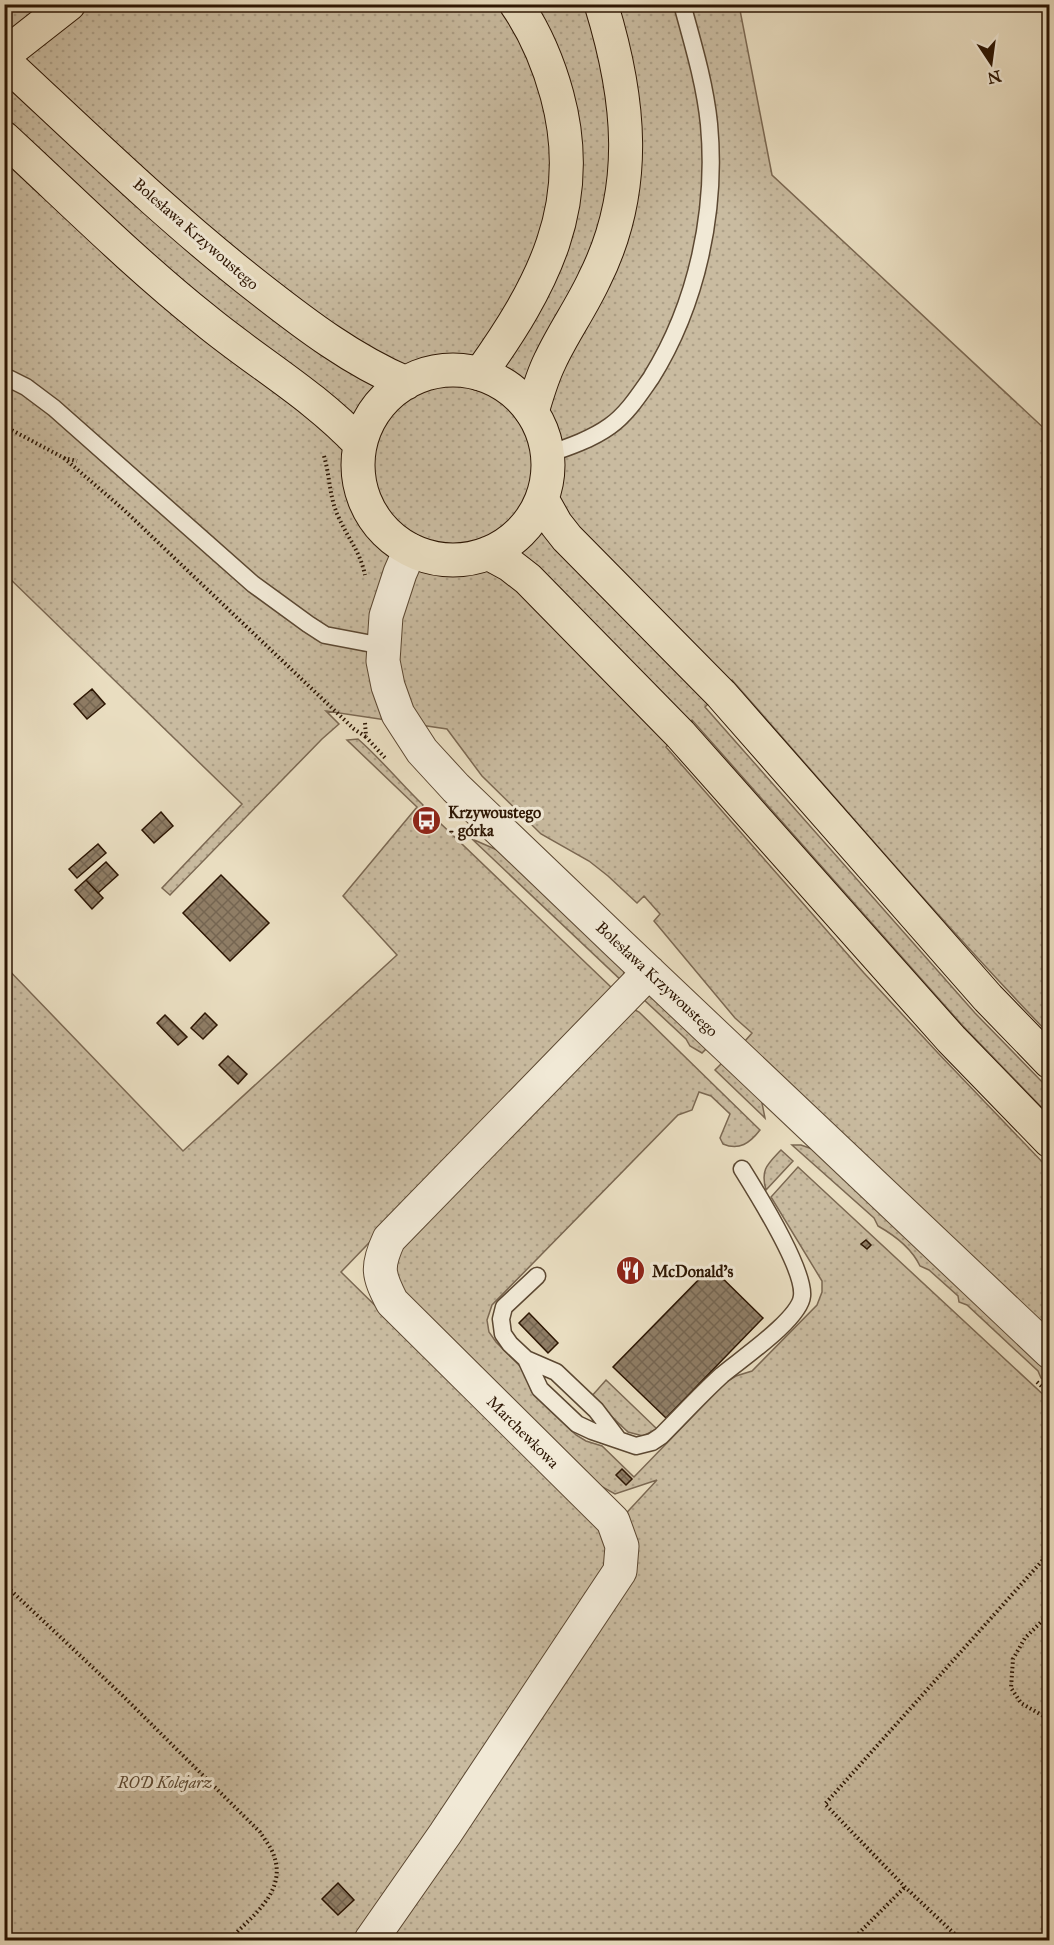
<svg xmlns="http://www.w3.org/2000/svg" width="1054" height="1945" font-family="'IM FELL Great Primer',serif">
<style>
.grass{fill:url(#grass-dots);stroke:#7b6852;stroke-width:1.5}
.building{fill:url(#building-cross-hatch);stroke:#2d1603;stroke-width:1.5}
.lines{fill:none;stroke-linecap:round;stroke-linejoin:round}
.service-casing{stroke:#5c4832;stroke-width:19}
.minor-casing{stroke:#5c4832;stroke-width:35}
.primary-casing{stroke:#2d1603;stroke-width:35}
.motorway-casing{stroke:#2d1603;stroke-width:35}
.path{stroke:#2d1603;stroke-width:4;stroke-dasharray:1.5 3;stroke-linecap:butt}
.service{stroke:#f1e9d6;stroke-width:16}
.minor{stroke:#f1e9d6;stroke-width:33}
.primary{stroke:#e9ddc0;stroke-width:33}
.motorway{stroke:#e9ddc0;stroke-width:33}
.labels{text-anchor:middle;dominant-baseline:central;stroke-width:6;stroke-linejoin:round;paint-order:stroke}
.street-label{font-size:16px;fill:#2d1603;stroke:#f1e9d6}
.poi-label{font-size:16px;font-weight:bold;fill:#2d1603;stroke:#f1e9d6;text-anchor:start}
.park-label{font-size:16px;font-style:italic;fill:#5c4832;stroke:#f1e9d6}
</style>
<defs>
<pattern id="grass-dots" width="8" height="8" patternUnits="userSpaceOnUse" patternTransform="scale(1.5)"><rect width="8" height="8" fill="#c9bba0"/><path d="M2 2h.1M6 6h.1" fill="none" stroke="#ada088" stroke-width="1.8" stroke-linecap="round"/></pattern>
<pattern id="building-cross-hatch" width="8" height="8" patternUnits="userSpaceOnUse" patternTransform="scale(1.5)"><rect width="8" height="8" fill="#8f7d65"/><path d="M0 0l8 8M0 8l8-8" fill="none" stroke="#756551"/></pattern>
</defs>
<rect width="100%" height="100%" fill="#e9ddc0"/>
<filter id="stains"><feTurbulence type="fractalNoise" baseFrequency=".00333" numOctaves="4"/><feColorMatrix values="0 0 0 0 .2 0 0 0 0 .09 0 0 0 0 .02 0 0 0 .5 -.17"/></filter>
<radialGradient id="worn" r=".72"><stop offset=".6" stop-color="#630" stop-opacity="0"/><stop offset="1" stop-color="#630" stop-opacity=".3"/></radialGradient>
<path class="grass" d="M5,5h734l33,170 277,258v601c-110,-114 -212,-235 -317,-354l-27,27 270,306 74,76v26l-86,-89 -271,-306 -26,27 198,226 74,80 111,116v162l-304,-290 7,-8 -17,-15 -81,-97 6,-7 -16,-18 -7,7 -29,-27 -19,-15 -48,-27 -59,-58 -35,-47 -121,-18 13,13 -17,15 -152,156 -8,-7 80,-84 -237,-230z
M358,739c23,20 43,45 65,66l-4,11 14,11 6,-5 174,167 -272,283 267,262 -3,33 -168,254 -83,119h-349l-1,-975 179,186 214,-196 -54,-59 74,-89 -70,-67z
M472,839l32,14 120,115 -1,14z
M654,996l54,51 -6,6 -12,-7 -4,-7 -45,-42z
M635,1010l4,2 121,118c-10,13 -21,21 -37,14l-3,-6 10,-24 -19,-18 -12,-4 -7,18 -14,5 -186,190 -5,15 2,12 7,10 26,26 10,24 44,43 10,6 16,5 32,31 92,-95 10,-6 16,-5 65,-66 5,-13v-11l-51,-84 27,-30 251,233v540h-662l235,-350 -4,-68 39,-42 -42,14 -27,-15 -194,-196 -7,-19 242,-253z
M723,1062l38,36 4,20 -50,-48z
M792,1145h9l14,5 234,222v10l-8,-4 -3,-7 -71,-66 -8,-3 -1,-6 -29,-26 -9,-4c-8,-17 -26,-31 -42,-40l-4,-8z
M781,1150l12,11 -27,29c-6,-21 2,-26 15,-40z
M606,1380l51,49 -14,7 -15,-4 -37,-35z"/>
<path class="building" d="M92,689l13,15 -18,15 -13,-15z
M161,812l12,14 -19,17 -12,-13z
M98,844l8,9 -29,25 -8,-9z
M106,862l12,13 -20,18 -12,-13z
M221,875l48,48 -39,38 -47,-48z
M86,880l17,18 -11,11 -17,-19z
M205,1013l12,12 -14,14 -12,-11z
M165,1015l22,22 -9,8 -21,-22z
M228,1056l19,18 -9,10 -19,-19z
M866,1240l5,5 -4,4 -6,-5z
M711,1267l52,51 -97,100 -53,-51z
M529,1313l29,30 -10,10 -29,-30z
M622,1469l10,10 -6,6 -10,-10z
M338,1883l16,17 -16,15 -16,-16z"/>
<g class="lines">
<defs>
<path id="service" d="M4,376l22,11 28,21 199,176 55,40 17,11 58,11
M548,454c21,-7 44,-15 62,-28 17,-12 29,-31 41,-48 46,-74 66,-167 58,-254 -4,-40 -16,-80 -27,-120
M537,1276l-33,31 -3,12 2,15 7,10 16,15 30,13 40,38 22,29
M526,1359l14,30 37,35 15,7 44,15 16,-4 9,-6c20,-20 40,-42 61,-61 19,-16 78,-56 80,-79 3,-26 -45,-103 -60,-127"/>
<path id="minor" d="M410,550l-10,23 -14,43 -3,45 5,25 10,28 24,37 34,37 163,156 431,408
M371,1940l74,-106 175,-263 2,-25 -9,-25 -221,-219c-14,-27 -16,-35 -3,-63l260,-267"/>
<path id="primary" d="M4,61c84,78 166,158 256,228 46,36 92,71 146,94
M4,138c66,61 130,125 200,181 52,43 109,75 156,125
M358 465a95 95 0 1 1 190 0a95 95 0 1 1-190 0Z
M542,499l14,25 11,14 154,156 267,304 62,64
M488,553l22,12 18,14 152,155 271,305 99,102"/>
<path id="motorway" d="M4,55l65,-51
M480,374c62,-87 107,-169 77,-279 -9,-33 -21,-62 -41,-91
M532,412c5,-17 10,-35 18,-51 13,-28 31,-53 44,-81 46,-91 36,-182 7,-276"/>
</defs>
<use href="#service" class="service-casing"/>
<use href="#minor" class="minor-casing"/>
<use href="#primary" class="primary-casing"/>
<use href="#motorway" class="motorway-casing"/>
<path class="path" d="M4,426l60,32 13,3
M324,456c6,20 5,40 14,60 9,21 22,35 27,59
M64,458l60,52 230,219 12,8
M365,723l1,14 20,22
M1037,1382l13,12
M4,1584l120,113 136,135c4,7 12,16 14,24 13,36 -23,61 -45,84
M1050,1613l-25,25 -12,21 -2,29 10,15 29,17
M4,1937l4,3
M852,1940l53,-53
M961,1940l-56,-53 -80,-83 225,-252"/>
<use href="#service" class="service"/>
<use href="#minor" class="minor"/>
<use href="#primary" class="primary"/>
<use href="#motorway" class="motorway"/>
</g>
<defs>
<symbol id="bus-disc" viewBox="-11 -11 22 22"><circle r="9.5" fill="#8f2418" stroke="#f1e9d6"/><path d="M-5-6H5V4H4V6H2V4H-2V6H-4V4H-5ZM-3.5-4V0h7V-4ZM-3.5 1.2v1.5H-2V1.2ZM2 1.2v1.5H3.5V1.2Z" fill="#fff"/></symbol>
<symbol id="restaurant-disc" viewBox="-11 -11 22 22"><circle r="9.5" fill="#8f2418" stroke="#f1e9d6"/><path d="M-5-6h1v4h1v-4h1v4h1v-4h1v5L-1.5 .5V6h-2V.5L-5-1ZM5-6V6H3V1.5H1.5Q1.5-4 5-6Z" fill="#fff"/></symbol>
</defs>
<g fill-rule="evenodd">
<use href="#bus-disc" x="410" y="804" width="33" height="33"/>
<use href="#restaurant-disc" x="614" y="1254" width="33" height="33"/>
</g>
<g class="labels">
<g class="street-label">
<text transform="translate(196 234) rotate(41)">Bolesława Krzywoustego</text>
<text transform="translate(657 979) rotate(43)">Bolesława Krzywoustego</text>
<text transform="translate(523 1432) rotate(45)">Marchewkowa</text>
</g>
<g class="poi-label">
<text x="448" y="812">Krzywoustego<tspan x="448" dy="18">- górka</tspan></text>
<text x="652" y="1271">McDonald's</text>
</g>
<g class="park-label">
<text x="165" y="1782">ROD Kolejarz</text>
</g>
</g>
<rect width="1054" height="1945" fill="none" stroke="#e9ddc0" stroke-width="24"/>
<rect x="6" y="6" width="1042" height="1933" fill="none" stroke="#2d1603" stroke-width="3"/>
<rect x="12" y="12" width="1030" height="1921" fill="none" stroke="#2d1603" stroke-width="1.5"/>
<g transform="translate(991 63) rotate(167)" stroke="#f1e9d6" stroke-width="4.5" paint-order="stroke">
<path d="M0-4.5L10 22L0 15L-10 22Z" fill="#2d1603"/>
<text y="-9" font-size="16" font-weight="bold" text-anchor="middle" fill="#2d1603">N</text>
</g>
<rect width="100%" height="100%" filter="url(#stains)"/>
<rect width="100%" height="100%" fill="url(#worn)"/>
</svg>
